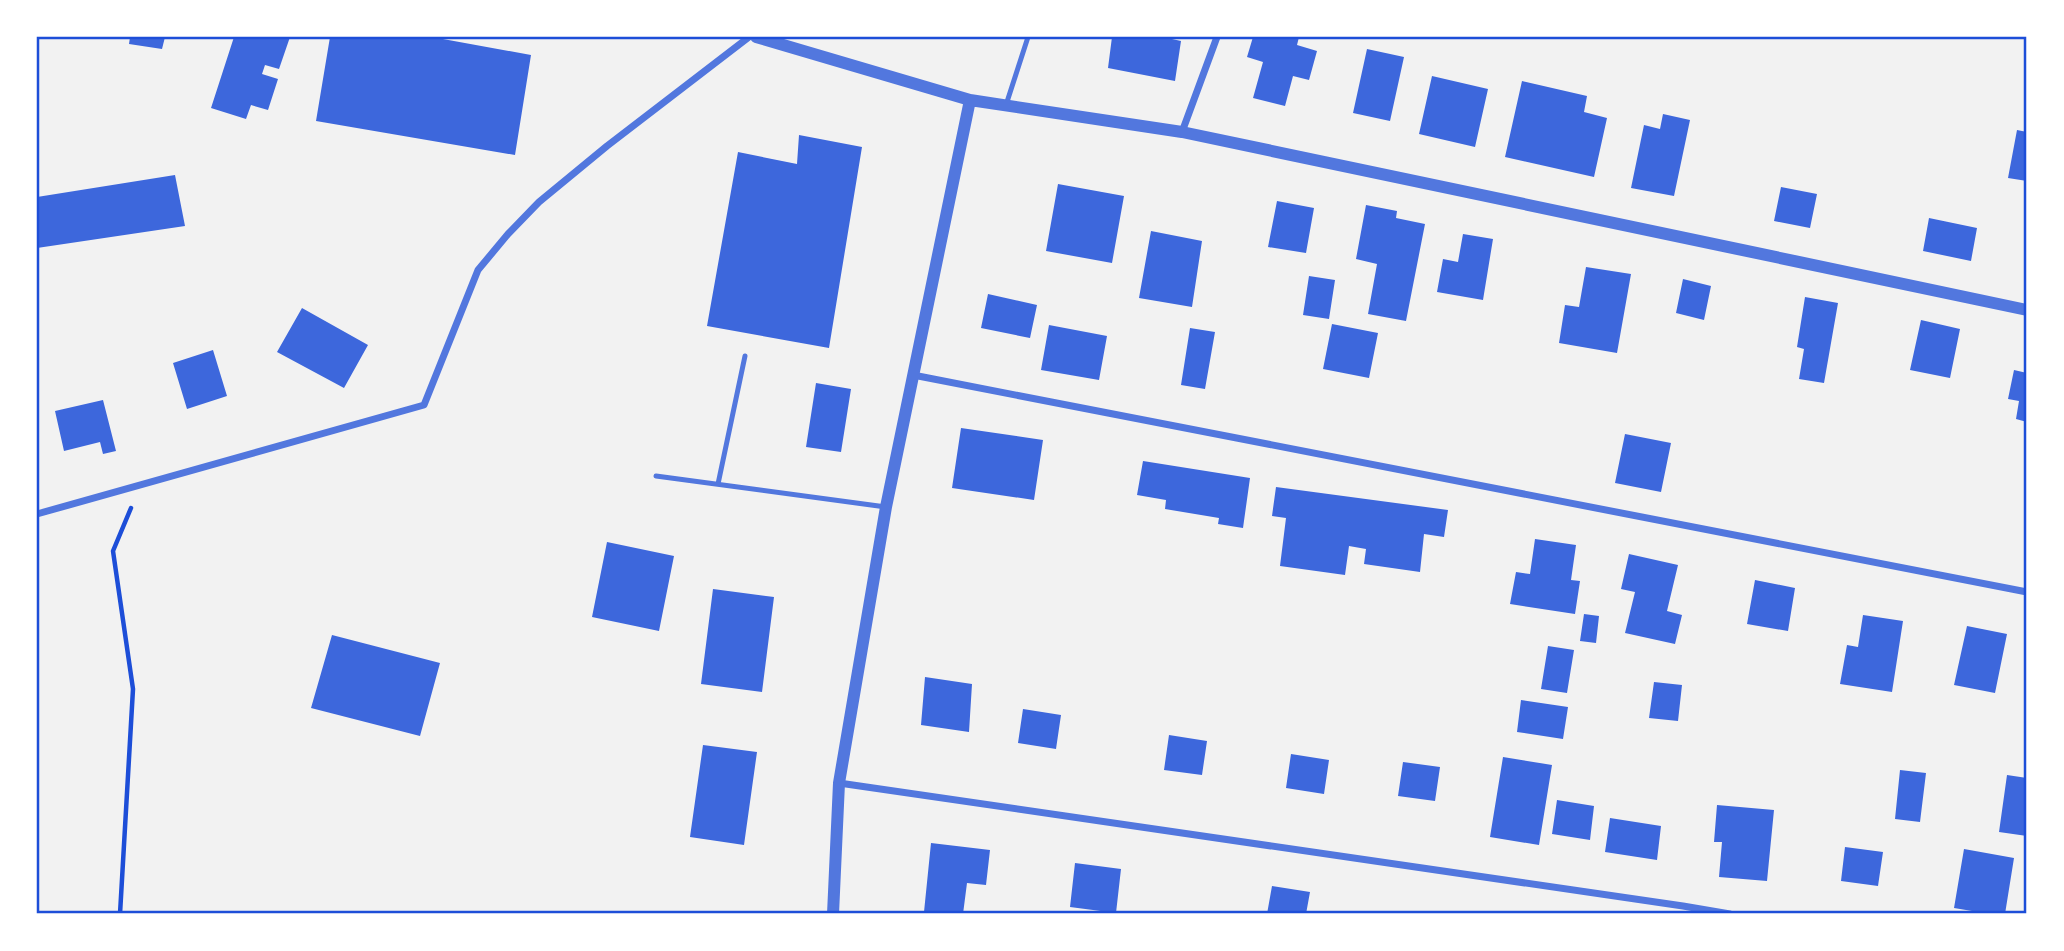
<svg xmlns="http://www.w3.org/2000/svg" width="2064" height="951" font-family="'Golos Text',sans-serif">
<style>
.building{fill:#3d67dc}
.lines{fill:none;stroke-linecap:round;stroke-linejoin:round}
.path{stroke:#1d4ed8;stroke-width:4.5}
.service{stroke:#5277de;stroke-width:5}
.minor{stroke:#5277de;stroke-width:7}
.tertiary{stroke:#5277de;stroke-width:12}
.neatline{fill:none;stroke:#1d4ed8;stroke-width:2.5}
</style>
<rect width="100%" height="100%" fill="#f2f2f2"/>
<path class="building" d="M130,37h35l-3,12 -33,-5z
M234,37h56l-11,32 -14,-4 -3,9 16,5 -10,31 -17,-5 -5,14 -35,-11z
M330,37h102l99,18 -16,100 -199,-34z
M1112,37h51l18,4 -6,40 -67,-13z
M1253,37h46l-2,8 20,6 -8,29 -16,-4 -8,30 -32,-8 10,-36 -16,-5z
M1367,49l37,8 -14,64 -37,-8z
M1432,76l56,13 -13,58 -56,-13z
M1522,81l65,15 -3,16 23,6 -13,59 -89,-20z
M1663,114l27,6 -16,76 -43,-8 13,-63 16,4z
M2017,130l10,2v49l-19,-3z
M799,135l63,12 -33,201 -122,-22 31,-174 59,12z
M175,175l10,51 -148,22v-51z
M1058,184l66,12 -12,67 -66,-12z
M1781,187l36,7 -7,34 -36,-7z
M1277,201l37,7 -8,45 -38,-6z
M1366,205l31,6 -1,7 29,6 -19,97 -38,-7 9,-50 -21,-5z
M1929,218l48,10 -6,33 -48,-10z
M1151,231l51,10 -10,66 -53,-9z
M1463,234l30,5 -10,61 -46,-8 6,-33 15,3z
M1586,267l45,7 -14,79 -58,-10 6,-38 14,2z
M1309,276l26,4 -6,39 -26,-4z
M1683,279l28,7 -7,34 -28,-7z
M988,294l49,11 -7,33 -49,-10z
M1805,297l33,6 -14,80 -25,-4 5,-30 -7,-2z
M302,308l66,37 -24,43 -67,-36z
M1921,320l39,9 -10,49 -40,-8z
M1332,324l46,9 -9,45 -46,-9z
M1049,325l58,11 -8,44 -58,-10z
M1190,328l25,4 -10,57 -24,-4z
M213,350l14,46 -40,13 -14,-46z
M2014,370l13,3v49l-11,-3 3,-18 -11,-2z
M816,383l35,6 -10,63 -35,-5z
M103,400l13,51 -13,3 -3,-12 -36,9 -9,-40z
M961,428l82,12 -9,60 -82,-12z
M1625,434l46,9 -10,49 -46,-9z
M1143,461l107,17 -7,50 -25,-4 1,-6 -54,-9 1,-9 -29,-5z
M1276,487l172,23 -4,27 -20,-3 -4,38 -56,-8 2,-15 -17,-3 -4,29 -65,-9 6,-48 -14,-2z
M1535,539l41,6 -5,35 9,1 -5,33 -65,-10 6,-32 14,2z
M607,542l67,14 -15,75 -67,-14z
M1629,554l49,11 -11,46 15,4 -7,29 -50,-11 10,-41 -14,-3z
M1755,580l40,8 -7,43 -41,-7z
M713,589l61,8 -12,95 -61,-8z
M1584,614l15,2 -3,27 -16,-2z
M1863,615l40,6 -11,71 -52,-8 7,-39 11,2z
M1967,626l40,8 -12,59 -41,-8z
M332,635l108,28 -20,73 -109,-28z
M1548,646l26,4 -7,43 -26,-4z
M925,677l47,7 -3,48 -48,-7z
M1654,682l28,3 -4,36 -29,-3z
M1521,700l47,7 -5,32 -46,-7z
M1023,709l38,6 -5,34 -38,-6z
M1169,735l38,6 -5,34 -38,-5z
M703,745l54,7 -13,93 -54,-8z
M1291,754l38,6 -5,34 -38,-6z
M1503,757l49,8 -13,80 -49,-8z
M1403,762l37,5 -5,34 -37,-5z
M1900,770l26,3 -6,49 -25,-3z
M2007,775l20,3v58l-28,-4z
M1557,800l37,6 -4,34 -38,-6z
M1717,805l57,5 -7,71 -48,-4 3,-35h-8z
M1610,818l51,8 -4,34 -52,-8z
M931,843l59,7 -4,35 -19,-2 -4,31 -39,-2z
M1845,847l38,5 -5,34 -37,-5z
M1964,849l50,9 -9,56h-15l-36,-6z
M1075,863l46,6 -5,44 -46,-6z
M1272,886l38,6 -4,22h-39z"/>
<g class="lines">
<path class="path" d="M120,914l13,-225 -20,-138 18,-43"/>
<path class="service" d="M1006,105l22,-68
M656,476l230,31
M718,484l27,-128"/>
<path class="minor" d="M1182,132l35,-95
M913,375l1114,217
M37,514l387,-109 54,-135 30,-36 31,-32 68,-56 142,-109
M839,783l844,123 47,8"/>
<path class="tertiary" d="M756,37l214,63 212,32 845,178
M833,914l6,-131 47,-276 84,-407"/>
</g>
<rect width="2064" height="951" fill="none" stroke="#ffffff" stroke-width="77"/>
<rect x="38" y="38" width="1987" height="874" class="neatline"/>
</svg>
